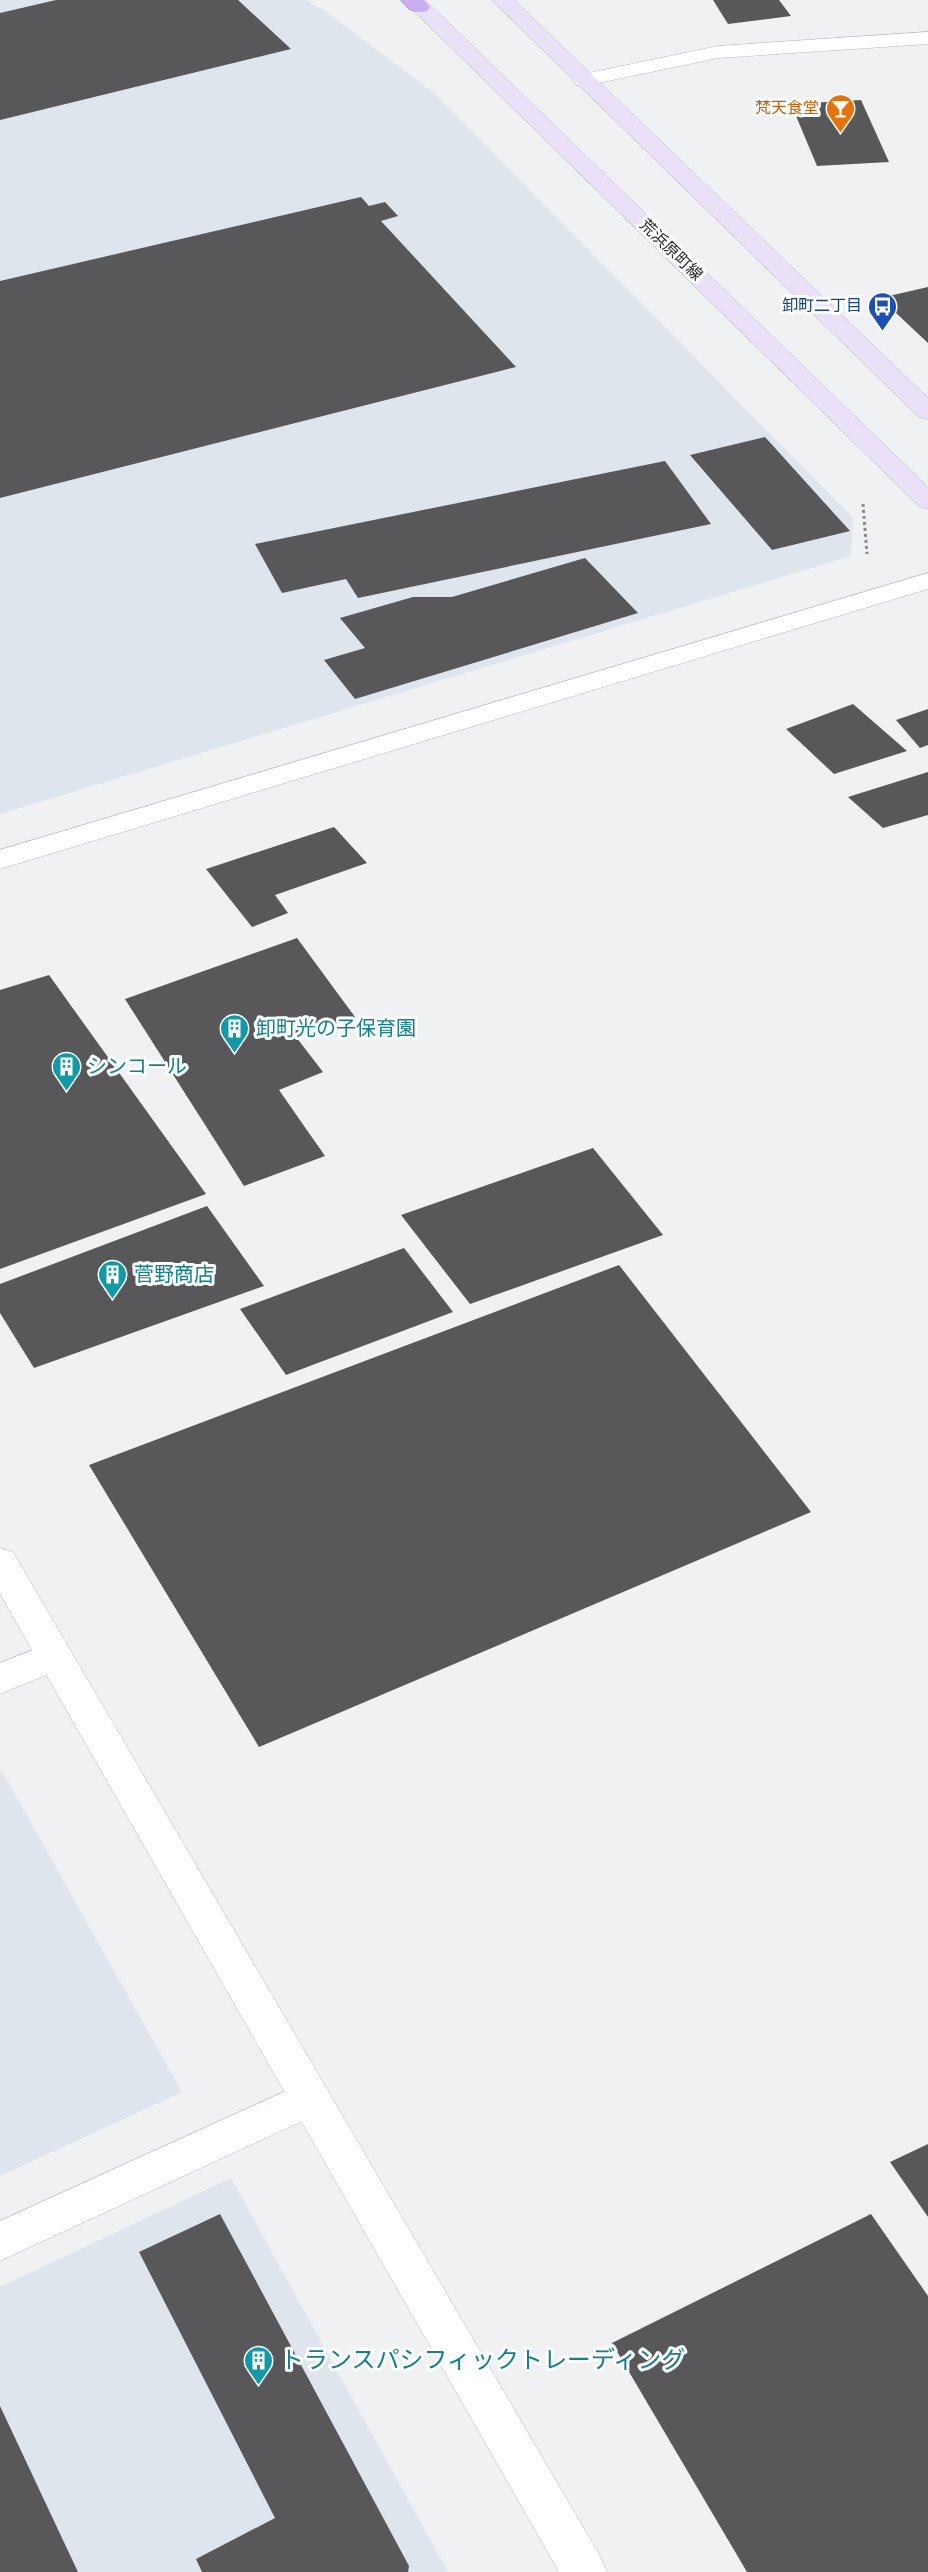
<svg xmlns="http://www.w3.org/2000/svg" width="928" height="2572" font-family="'Nunito Sans','Noto Sans JP',sans-serif">
<style>
.built{fill:#dee5ed}
.building{fill:#58585a}
.lines{fill:none;stroke-linecap:round;stroke-linejoin:round}
.minor-casing{stroke:#b8babc;stroke-width:1}
.tertiary-casing{stroke:#b8babc;stroke-width:1}
.secondary-casing{stroke:#b8babc;stroke-width:1}
.trunk-casing{stroke:#8672a7;stroke-width:1}
.path{stroke:#898a8b;stroke-width:3;stroke-dasharray:3 3;stroke-linecap:butt}
.minor{fill:#fff;fill-rule:evenodd}
.tertiary{fill:#fff;fill-rule:evenodd}
.secondary{fill:#eae1f9;fill-rule:evenodd}
.trunk{fill:#c8aff0;fill-rule:evenodd}
.labels{text-anchor:middle;dominant-baseline:central;stroke-width:6;stroke-linejoin:round;paint-order:stroke}
.far-food-label{font-size:16px;fill:#c56008;stroke:#fff;text-anchor:end}
.far-street-label{font-size:16px;fill:#252626;stroke:#fff}
.far-transit-label{font-size:16px;fill:#164399;stroke:#fff;text-anchor:end}
.culture-label{font-size:20px;fill:#0d838f;stroke:#fff;text-anchor:start}
.near-culture-label{font-size:24px;fill:#0d838f;stroke:#fff;text-anchor:start}
</style>
<rect width="100%" height="100%" fill="#f0f1f3"/>
<path class="built" d="M0,0h306l19,11 110,83 418,424 -2,38 -851,258z
M0,1773h3l179,319 -182,84z
M231,2178l217,394h-448v-285z"/>
<path class="building" d="M56,0h182l53,49 -291,71v-107z
M713,0h66l12,16 -63,8z
M861,100l28,62 -72,4 -26,-62z
M361,197l8,9 16,-4 13,14 -17,5 135,146 -516,131v-217z
M928,287v56l-48,-45z
M765,437l85,94 -78,19 -82,-95z
M665,461l46,63 -353,74 -12,-19 -64,14 -27,-49z
M585,558l53,55 -283,86 -31,-39 41,-12 -25,-30 73,-21h39z
M853,704l54,47 -73,23 -48,-45z
M928,709v36l-8,3 -24,-28z
M928,772v43l-45,13 -35,-31z
M334,827l33,36 -92,32 13,18 -36,14 -46,-58z
M297,938l58,79 -59,20 27,35 -44,18 46,66 -81,30 -119,-187z
M49,975l157,219 -206,75v-279z
M593,1148l70,87 -193,69 -69,-89z
M207,1206l57,80 -230,82 -34,-55v-29z
M404,1248l49,64 -167,63 -46,-66z
M619,1265l192,247 -552,235 -170,-282z
M928,2144v73l-38,-55z
M220,2214l189,352 -1,6h-206l-6,-13 79,-41 -136,-266z
M871,2214l57,82v276h-181l-135,-229z
M0,2406l78,166h-78z"/>
<g class="lines">
<defs>
<path id="minor" d="M928,573v16l-928,280v-19z
M53,1642l13,5 5,10 -5,10 -66,27v-31z
M310,2080l14,5 6,13 -6,13 -324,150v-40z"/>
<path id="tertiary" d="M928,32v12l-210,14 -134,28 -8,-1 -3,-5 3,-5 8,-1 134,-28z
M0,1548l13,4 587,1004 7,16h-48l-559,-978z"/>
<path id="secondary" d="M403,0h22l503,487v22l-9,-3z
M492,0h22l414,398v21l-9,-2z"/>
<path id="trunk" d="M401,0h23l6,7 -3,4c-11,3 -20,-1 -26,-11z"/>
</defs>
<use href="#minor" class="minor-casing"/>
<use href="#tertiary" class="tertiary-casing"/>
<use href="#secondary" class="secondary-casing"/>
<use href="#trunk" class="trunk-casing"/>
<path class="path" d="M863,504l4,50"/>
<use href="#minor" class="minor"/>
<use href="#tertiary" class="tertiary"/>
<use href="#secondary" class="secondary"/>
<use href="#trunk" class="trunk"/>
</g>
<defs>
<symbol id="bar-pin" viewBox="-11 -11 22 30"><path d="M0 17L-7.5 6A9.5 9.5 0 1 1 7.5 6Z" fill="#e8710a" stroke="#fff"/><path d="M-6-5H6L.8 .8V4.5H3.5V6h-7V4.5H-.8V.8Z" fill="#fff"/></symbol>
<symbol id="bus-pin" viewBox="-11 -11 22 30"><path d="M0 17L-7.5 6A9.5 9.5 0 1 1 7.5 6Z" fill="#1a4fb4" stroke="#fff"/><path d="M-5-6H5V4H4V6H2V4H-2V6H-4V4H-5ZM-3.5-4V0h7V-4ZM-3.5 1.2v1.5H-2V1.2ZM2 1.2v1.5H3.5V1.2Z" fill="#fff"/></symbol>
<symbol id="building-pin" viewBox="-11 -11 22 30"><path d="M0 17L-7.5 6A9.5 9.5 0 1 1 7.5 6Z" fill="#0f9aa8" stroke="#fff"/><path d="M-4-6H4V6H1V3H-1V6H-4ZM-2.5-4.3h1.7v1.8h-1.7ZM.8-4.3h1.7v1.8H.8ZM-2.5-1h1.7V.8h-1.7ZM.8-1h1.7V.8H.8Z" fill="#fff"/></symbol>
</defs>
<g fill-rule="evenodd">
<use href="#bar-pin" x="824" y="92" width="33" height="45"/>
<use href="#bus-pin" x="866" y="290" width="33" height="45"/>
<use href="#building-pin" x="218" y="1012" width="33" height="45"/>
<use href="#building-pin" x="50" y="1050" width="33" height="45"/>
<use href="#building-pin" x="96" y="1258" width="33" height="45"/>
<use href="#building-pin" x="242" y="2344" width="33" height="45"/>
</g>
<g class="labels">
<g class="far-food-label">
<text x="819" y="108">梵天食堂</text>
</g>
<g class="far-street-label">
<text transform="translate(671 250) rotate(44)">荒浜原町線</text>
</g>
<g class="far-transit-label">
<text x="862" y="306">卸町二丁目</text>
</g>
<g class="culture-label">
<text x="256" y="1028">卸町光の子保育園</text>
<text x="87" y="1066">シンコール</text>
<text x="134" y="1274">菅野商店</text>
</g>
<g class="near-culture-label">
<text x="280" y="2360">トランスパシフィックトレーディング</text>
</g>
</g>
</svg>
